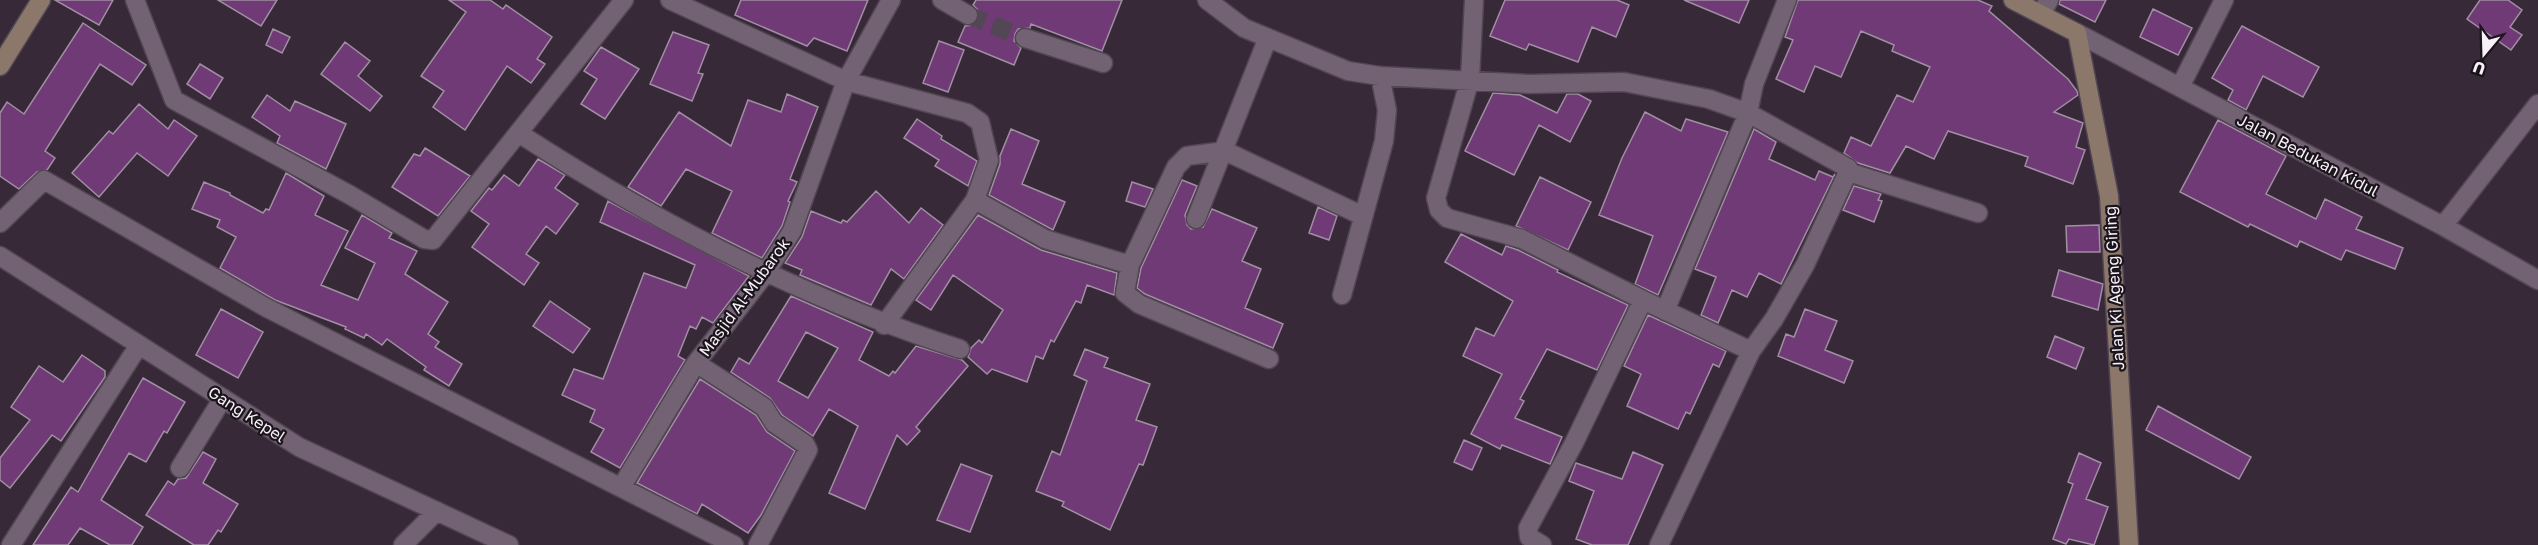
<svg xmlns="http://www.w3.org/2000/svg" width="2538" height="545" font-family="'Golos Text',sans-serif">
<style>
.building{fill:#703a77;stroke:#a08fa2;stroke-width:1.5;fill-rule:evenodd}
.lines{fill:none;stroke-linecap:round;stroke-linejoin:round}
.street-tunnel{stroke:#544755;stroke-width:18;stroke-dasharray:18 9;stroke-linecap:butt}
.street-casing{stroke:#524653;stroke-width:21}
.secondary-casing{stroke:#524653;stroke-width:21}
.street{stroke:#726273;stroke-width:18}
.secondary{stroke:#8b786b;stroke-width:18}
.labels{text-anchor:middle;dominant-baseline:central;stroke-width:4.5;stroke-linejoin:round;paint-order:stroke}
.street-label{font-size:16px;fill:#f8eff9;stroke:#1a141b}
</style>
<rect width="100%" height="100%" fill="#372938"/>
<path class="building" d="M55,0h58l-14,25z
M218,0h59l-16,26z
M449,0h41l13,9 3,-4 46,32 -15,22 8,5 -14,19 -24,-17 -42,64 -32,-23 11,-16 -23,-15 45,-64z
M741,0h127l-21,51 -33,-13 -7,8 -72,-31z
M976,0h146l-20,51 -71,-27 -1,4 -12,1 -3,5 -1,7 7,7 -7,17 -56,-23 7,-16 8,-1 5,-5v-10l-5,-5z
M1505,0h112l12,5 -13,32 -24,-10 -14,35 -49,-18 -3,6 -36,-14z
M1684,0h65l-10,23z
M1798,0h180l14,6 -3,5 79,68 9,12 1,4 -24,17 29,11 -7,24 9,3 -12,34 -48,-18 3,-9 -80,-26 -14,28 -28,-13 -16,27 -32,-10 -14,-10 7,-16 20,9 26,-51 16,7 17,-35 -38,-16 2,-6 -33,-14 -20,46 -26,-11 -11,26 -28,-13 17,-39 -8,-3z
M2060,0h46l-11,22 -36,-18z
M2480,0h28l14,10 -12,17 12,8 -11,15 -44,-31z
M2153,9l39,19 -14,27 -38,-18z
M83,23l63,42 -14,20 -32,-21 -55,87 10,7 -8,12 -10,2 -18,17 -19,-13v-63l7,-11 17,12z
M2242,26l77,41 -16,30 -40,-21 -17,34 -18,-10 5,-10 -21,-12z
M273,29l17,8 -8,16 -16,-8z
M673,32l36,13 -11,28 5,1 -11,27 -42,-17z
M939,41l25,9 -16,42 -25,-9z
M345,42l25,19 -12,15 24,20 -12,15 -49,-37z
M601,47l38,22 -34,50 -24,-15 16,-25 -13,-8z
M200,64l23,14 -13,21 -23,-15z
M1493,93l27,2 37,18 10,-19h11l13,7 -21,41 -31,-17 -25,50 -49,-24z
M787,94l31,13 -28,72 7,3 -9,19 2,1 -8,24 -20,32 -50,-25 20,-42 -46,-22 -25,37 -33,-19 51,-75 52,34 17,-46 33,12z
M267,95l23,16 5,-10 51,23 -20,45 -49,-26 3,-7 -28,-19z
M139,104l29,25 6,-9 23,16 -29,40 -31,-23 -38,44 -27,-24 37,-42 4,3z
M1645,112l36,19 5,-12 42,13 -70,163 -23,-11 18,-48 -54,-21 23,-57z
M917,119l25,17 -1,3 36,22 -9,25 -33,-20 4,-6 -35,-22z
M2218,120l68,36 -20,38 50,25 9,-20 37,18 -6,12 47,19 -8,21 -49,-19 -5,10 -41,-19 -3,6 -47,-23 -2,3 -68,-35z
M1011,129l28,12 -17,43 43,18 -12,28 -64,-35 11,-31v-8z
M1754,129l22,13 -7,17 46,21 4,-9 14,6 2,-3 -54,110 -22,-11 -12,24 -15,-7 -14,33 -17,-8 15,-38 -21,-8z
M425,148l45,28 -32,40 -46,-29 22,-33 6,2z
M538,159l27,16 -10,13 23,16 -22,30 -10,-8 -20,28 13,9 -15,22 -52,-38 17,-23 -18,-13 18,-23 3,2 12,-15 15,11z
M286,173l38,23 -9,19 33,16 -27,54 37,15 17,-37 -30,-15 17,-33 30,18 -3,5 28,13 -12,23 43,28 -20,32 11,8 -4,5 27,17 -13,22 -25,-16 2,-3 -39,-28 -5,6 -16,-11 -2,4 -19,-9 1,-2 -71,-27 -55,-32 16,-31 -19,-10 3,-7 -28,-11 12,-27 26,11v2l33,18 3,-4 3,1z
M1540,177l51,25 -23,48 -52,-24z
M1182,180l15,6 -12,29 2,10 4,4 12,-2 9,-18 45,19 -15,33 19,8 -16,39 38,16 -10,24 -128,-54 -8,-6 4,-20z
M1132,182l21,7 -8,18 -19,-6z
M1854,186l27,8 -3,6 4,1 -8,21 -31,-12z
M876,191l33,32 12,-15 22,17 -39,54 -13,-10 -20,36 -71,-30 2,-5 -17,-7 17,-26 9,-26 30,12 2,-3 4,2z
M608,201l141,75 -36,47 -11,-6 -6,12 -6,-3 -12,30 7,4 -65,108 -29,-16 13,-23 -14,-7 5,-12 -33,-15 12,-26 29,10 41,-106 42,15 9,-23 -95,-43z
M1318,207l19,9 -8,24 -20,-7z
M978,215l63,35 76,23 -3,22 -27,-10 -6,18 -5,-2 -22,41 -3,-2 -8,19 -7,-3 -9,26 -35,-13 -5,5 -19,-17 3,-9 8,-8 3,3 21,-33 -50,-35 -22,35 -15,-10z
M2099,225l1,27h-33l-1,-26z
M1461,234l41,21 4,-9 12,4 40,20 -1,2 71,33 -31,65 -50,-21 -27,50 4,2 -9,17 47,19 -12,27 -48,-19 -2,4 -29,-15 31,-60 -39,-18 13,-28 18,8 19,-35 -68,-39z
M2059,270l44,14 -5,26 -46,-14z
M791,296l82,36 -14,28 30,16 4,-5 2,2 21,-27 46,14 6,6 -52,61 4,4 -13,14 -10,-10 -32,74 -36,-16 29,-67 -29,-17 -16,27 -31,-21 -12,-17 -39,-26 8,-14 10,6zM806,332l32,16 -30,50 -30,-17z
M550,301l40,28 -17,24 -40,-27z
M221,309l42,23 -25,46 -42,-23z
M1805,309l32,12 -12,29 28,11 -9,22 -66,-27 8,-22 8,3z
M1648,315l78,36 -7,16 -6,-3 -23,50 -4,-2 -8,17 -51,-23 14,-32 -17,-8z
M2055,336l29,12 -8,21 -29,-12z
M1085,349l23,9 -4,9 46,17 -14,36 21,7 -14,38 -4,-1 -29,66 -48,-24 2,-4 -28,-11 16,-40 8,4 27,-74 -13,-6z
M82,355l23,16v6l-44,64 -9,-6 -42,53 -10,-8v-22l30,-38 -19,-13 28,-41 24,16z
M143,378l42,24 -18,31 -3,-2 -18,31 -17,-9 -28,47 42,27 -11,18h-22l-30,-17 -12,17h-35l38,-58 7,5z
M700,379l56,36 11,17 28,19 -34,64 -13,18 -46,-29 -5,10 -60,-31z
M2158,406l93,51 -12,22 -93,-49z
M1464,440l18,8 -10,22 -18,-8z
M203,452l13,7 -13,24 35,21 -17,28 -3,-2 -10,15h-14l-48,-30 22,-34 6,4 4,-6 8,-1z
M1633,452l30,13 -35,80h-36l-16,-6 18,-48 -25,-10 7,-18 46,16z
M2079,453l22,10 -15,36 22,8 -14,38 -25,-6 -3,5 -13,-5 20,-55 -5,-2z
M961,464l31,12 -22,56 -33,-12z"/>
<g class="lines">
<path class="street-tunnel" d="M968,15l57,23"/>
<defs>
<path id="street" d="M135,0l39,100 176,95 74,44 9,1 191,-240
M670,0l176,81 121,32 13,9 9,38 -14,40 -91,125
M942,0l26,15
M1207,0l37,28 104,43 32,5 149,8 95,-2 85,17 39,14 100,55v4
M1474,0l-4,79 -34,119 3,12 8,8 75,21 121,61
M2041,14l8,-14
M2077,33l366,193 95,54
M1025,38l78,25
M2180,87l44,-87
M520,134c137,89 284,165 440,215
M975,200l70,39 85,26
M1196,219l71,-179
M0,223l44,-43 223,128 467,237
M2443,226l95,-122
M0,256l299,191 210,98
M1342,295l42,-154 3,-31 -7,-34
M1665,311l83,-198 6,-29 33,-84
M1269,359l-130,-55 -14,-11 5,-28 46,-98 11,-11 38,-5 138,65
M696,363l68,44 10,16 31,21 3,6 -50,95
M180,468l43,-70
M622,486l74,-123 69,-89 27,-43 54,-150 45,-81
M11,545l128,-200
M403,545l34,-34
M1542,545l-13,-8 -1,-9 46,-85 69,-143 108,51
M1659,545l92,-194 23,-32 31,-54 43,-93 130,41"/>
<path id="secondary" d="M2013,0l64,33 32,163 20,349
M0,66l41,-66"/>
</defs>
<use href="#street" class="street-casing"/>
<use href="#secondary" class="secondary-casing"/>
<use href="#street" class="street"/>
<use href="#secondary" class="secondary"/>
</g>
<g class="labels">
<g class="street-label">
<text transform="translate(2308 155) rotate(28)">Jalan Bedukan Kidul</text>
<text transform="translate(2114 288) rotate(-93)">Jalan Ki Ageng Giring</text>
<text transform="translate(744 297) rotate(-54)">Masjid Al-Mubarok</text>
<text transform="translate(247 414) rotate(33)">Gang Kepel</text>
</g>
</g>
<g transform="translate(2484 54) rotate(199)" stroke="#1a141b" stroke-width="4.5" paint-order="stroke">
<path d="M0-4.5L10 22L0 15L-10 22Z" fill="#f8eff9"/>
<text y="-9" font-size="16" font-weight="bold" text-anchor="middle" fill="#f8eff9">U</text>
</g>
</svg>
